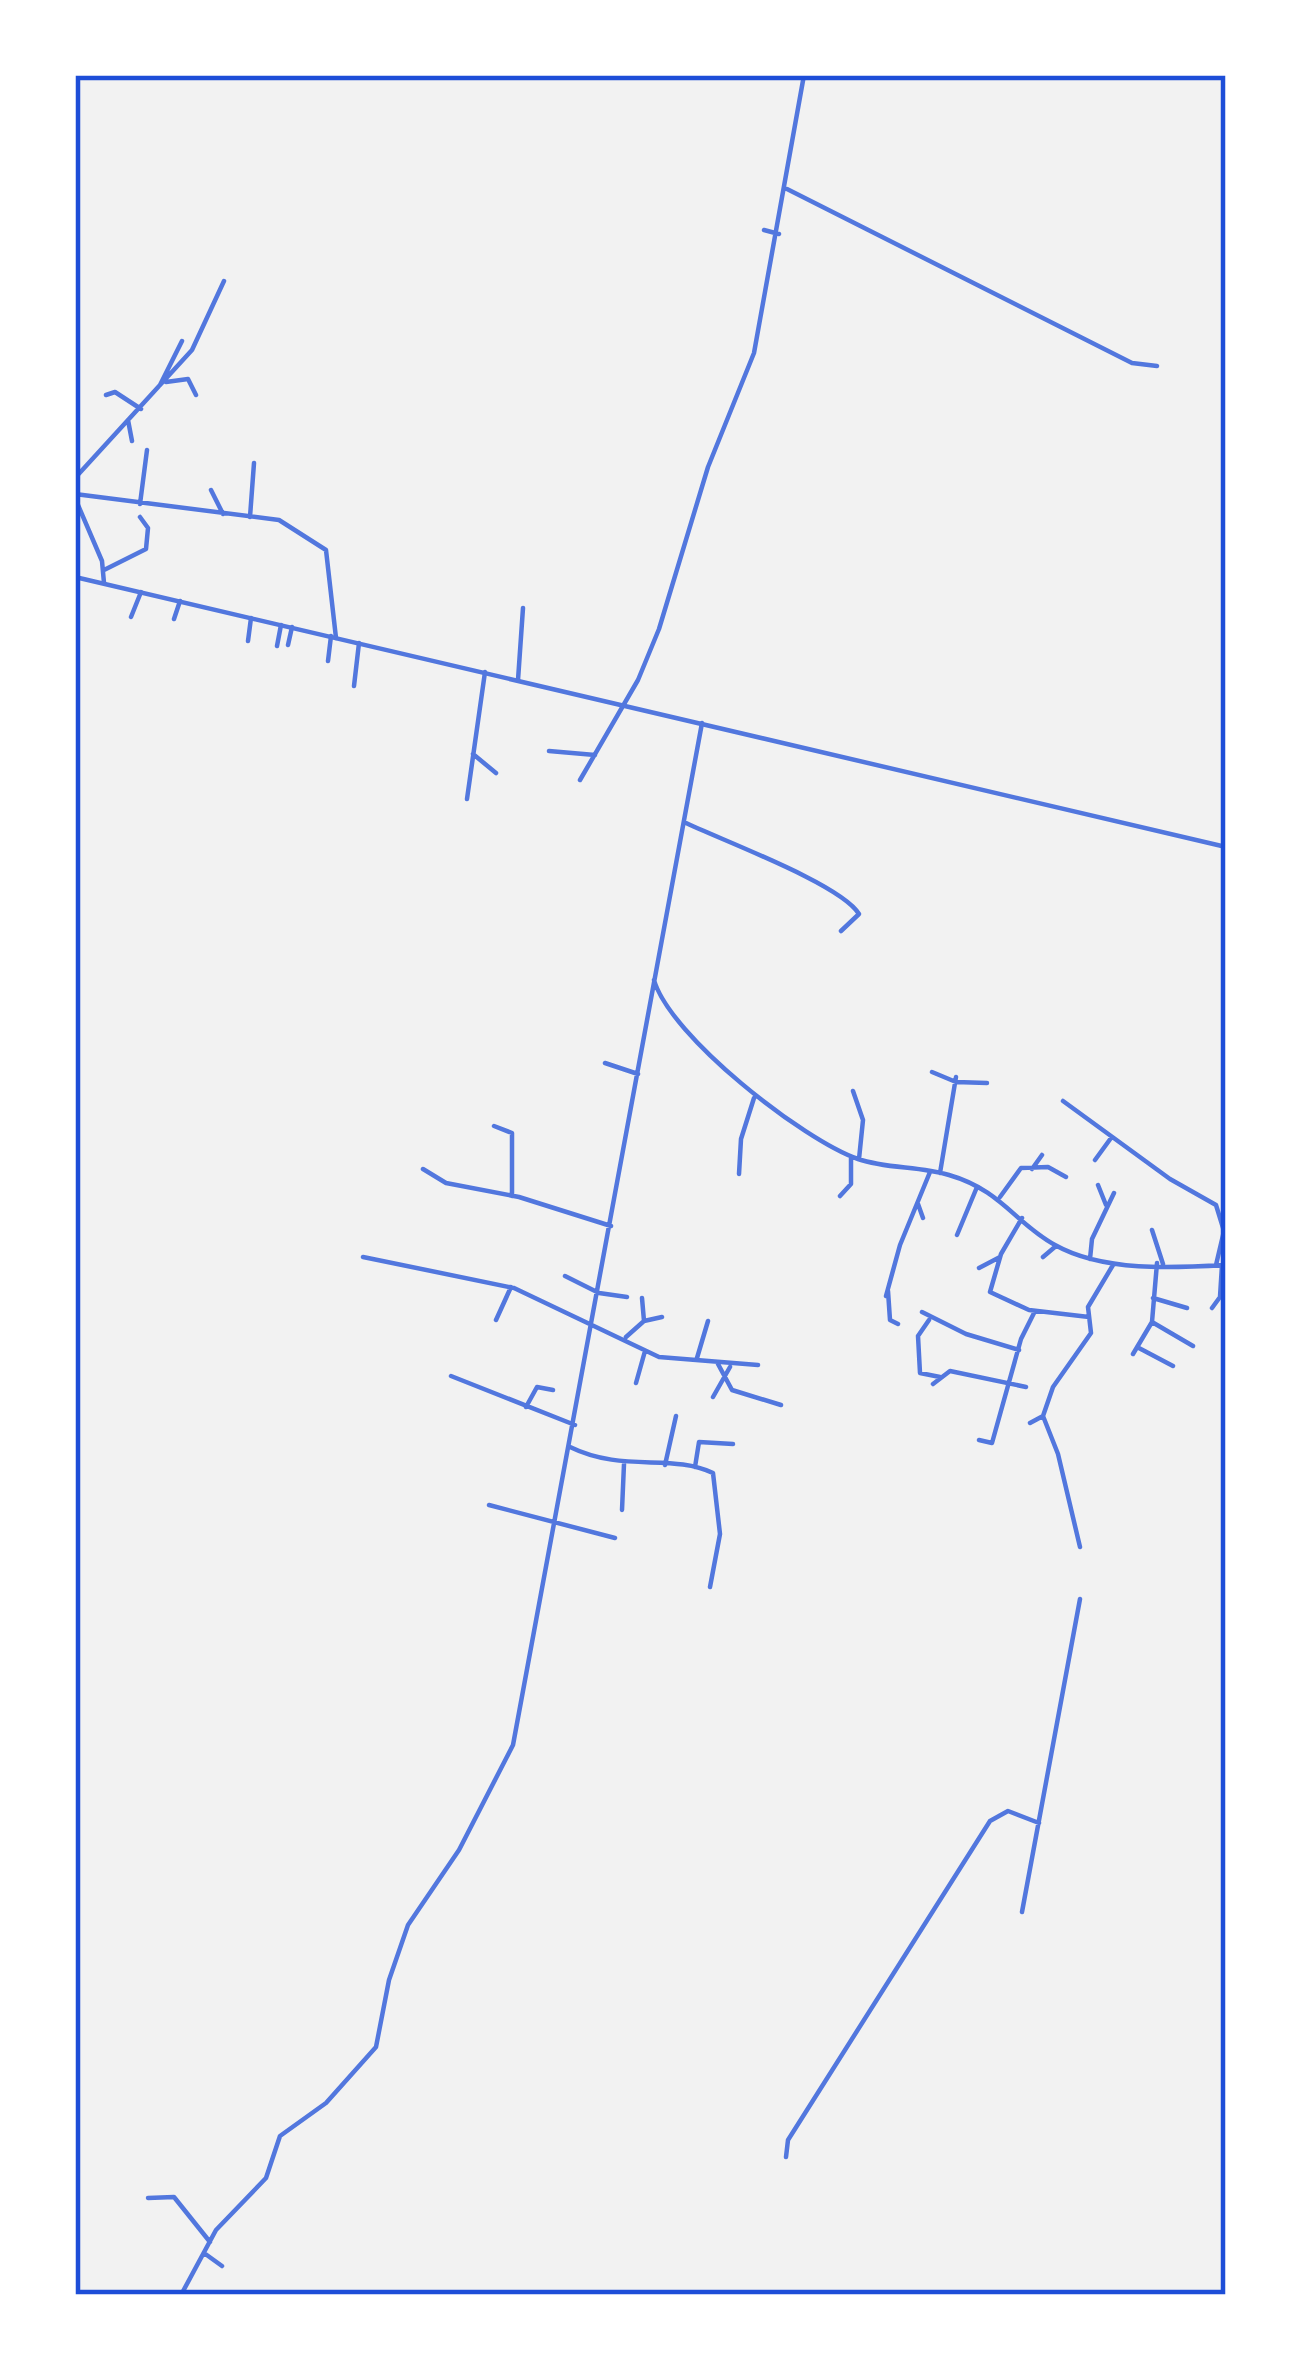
<svg xmlns="http://www.w3.org/2000/svg" width="1301" height="2370" font-family="'Noto Serif',serif">
<style>
.lines{fill:none;stroke-linecap:round;stroke-linejoin:round}
.minor{stroke:#5277de;stroke-width:4.5}
.tertiary{stroke:#5277de;stroke-width:4.5}
.neatline{fill:none;stroke:#1d4ed8;stroke-width:4.5}
</style>
<rect width="100%" height="100%" fill="#f2f2f2"/>
<g class="lines">
<path class="minor" d="M787,189l345,174 25,3
M764,230l15,4
M166,382l22,-3 8,16
M160,385l22,-44
M106,395l9,-3 26,17
M128,420l4,21
M75,478l117,-128 32,-69
M211,490l12,24
M75,494l204,26 47,30 10,88
M75,498l27,63 2,22
M140,504l7,-54
M250,517l4,-54
M104,570l42,-21 2,-21 -8,-11
M131,617l10,-25
M174,619l6,-18
M248,641l3,-23
M288,645l4,-18
M277,646l4,-21
M328,661l3,-25
M518,680l5,-72
M354,686l5,-43
M549,751l46,4
M473,754l23,19
M580,780l58,-100 21,-51 49,-162 46,-114 50,-278
M467,799l18,-127
M684,822c37,18 157,62 175,92l-18,17
M654,980c16,56 149,160 204,179 29,10 61,7 91,16 52,15 66,48 106,70 48,27 118,23 171,20
M605,1063l33,11
M932,1072l24,10 31,1
M853,1091l10,29 -4,39
M1063,1101l107,78 46,26 8,26 -8,34
M494,1126l18,7v63
M1095,1160l16,-22
M423,1169l23,14 73,14 92,29
M1032,1169l10,-14
M940,1173l16,-96
M739,1174l2,-35 13,-41
M1098,1185l8,20
M840,1196l11,-12v-27
M1000,1197l21,-29 27,-1 18,10
M918,1204l5,14
M1022,1218l-21,36 -11,38 39,18 60,7
M1152,1230l11,34
M957,1235l20,-48
M363,1257l151,31 145,69 99,8
M1043,1257l13,-11
M1090,1259l2,-20 22,-46
M979,1268l21,-11
M565,1276l34,17 28,4
M888,1291l2,29 8,4
M886,1296l14,-51 30,-73
M1153,1298l34,10
M1212,1308l8,-11 2,-32
M922,1312l44,22 53,16
M496,1320l15,-33
M929,1320l-11,16 2,37 20,4
M644,1321l18,-4
M1152,1322l41,24
M626,1337l18,-16 -2,-23
M1137,1347l36,19
M1133,1354l19,-32 5,-59
M697,1358l11,-37
M718,1364l14,26 49,15
M451,1376l124,49
M636,1383l9,-32
M933,1384l17,-13 76,16
M713,1397l17,-30
M526,1407l11,-20 16,3
M1043,1416l15,38 22,93
M1030,1423l13,-7 10,-29 38,-54 -3,-26 25,-42
M979,1440l13,3 29,-104 14,-28
M570,1447c53,26 102,6 143,26l7,61 -10,53
M665,1465l11,-49
M695,1467l4,-25 34,2
M489,1505l126,33
M622,1510l2,-46
M1022,1912l58,-313
M786,2157l2,-17 202,-319 18,-10 31,12
M148,2198l26,-1 36,45
M204,2253l18,13
M181,2295l35,-65 50,-52 14,-42 46,-33 50,-56 13,-67 19,-55 51,-75 54,-105 189,-1022"/>
<path class="tertiary" d="M75,577l1151,270"/>
</g>
<rect width="1301" height="2370" fill="none" stroke="#ffffff" stroke-width="156"/>
<rect x="78" y="78" width="1145" height="2214" class="neatline"/>
</svg>
